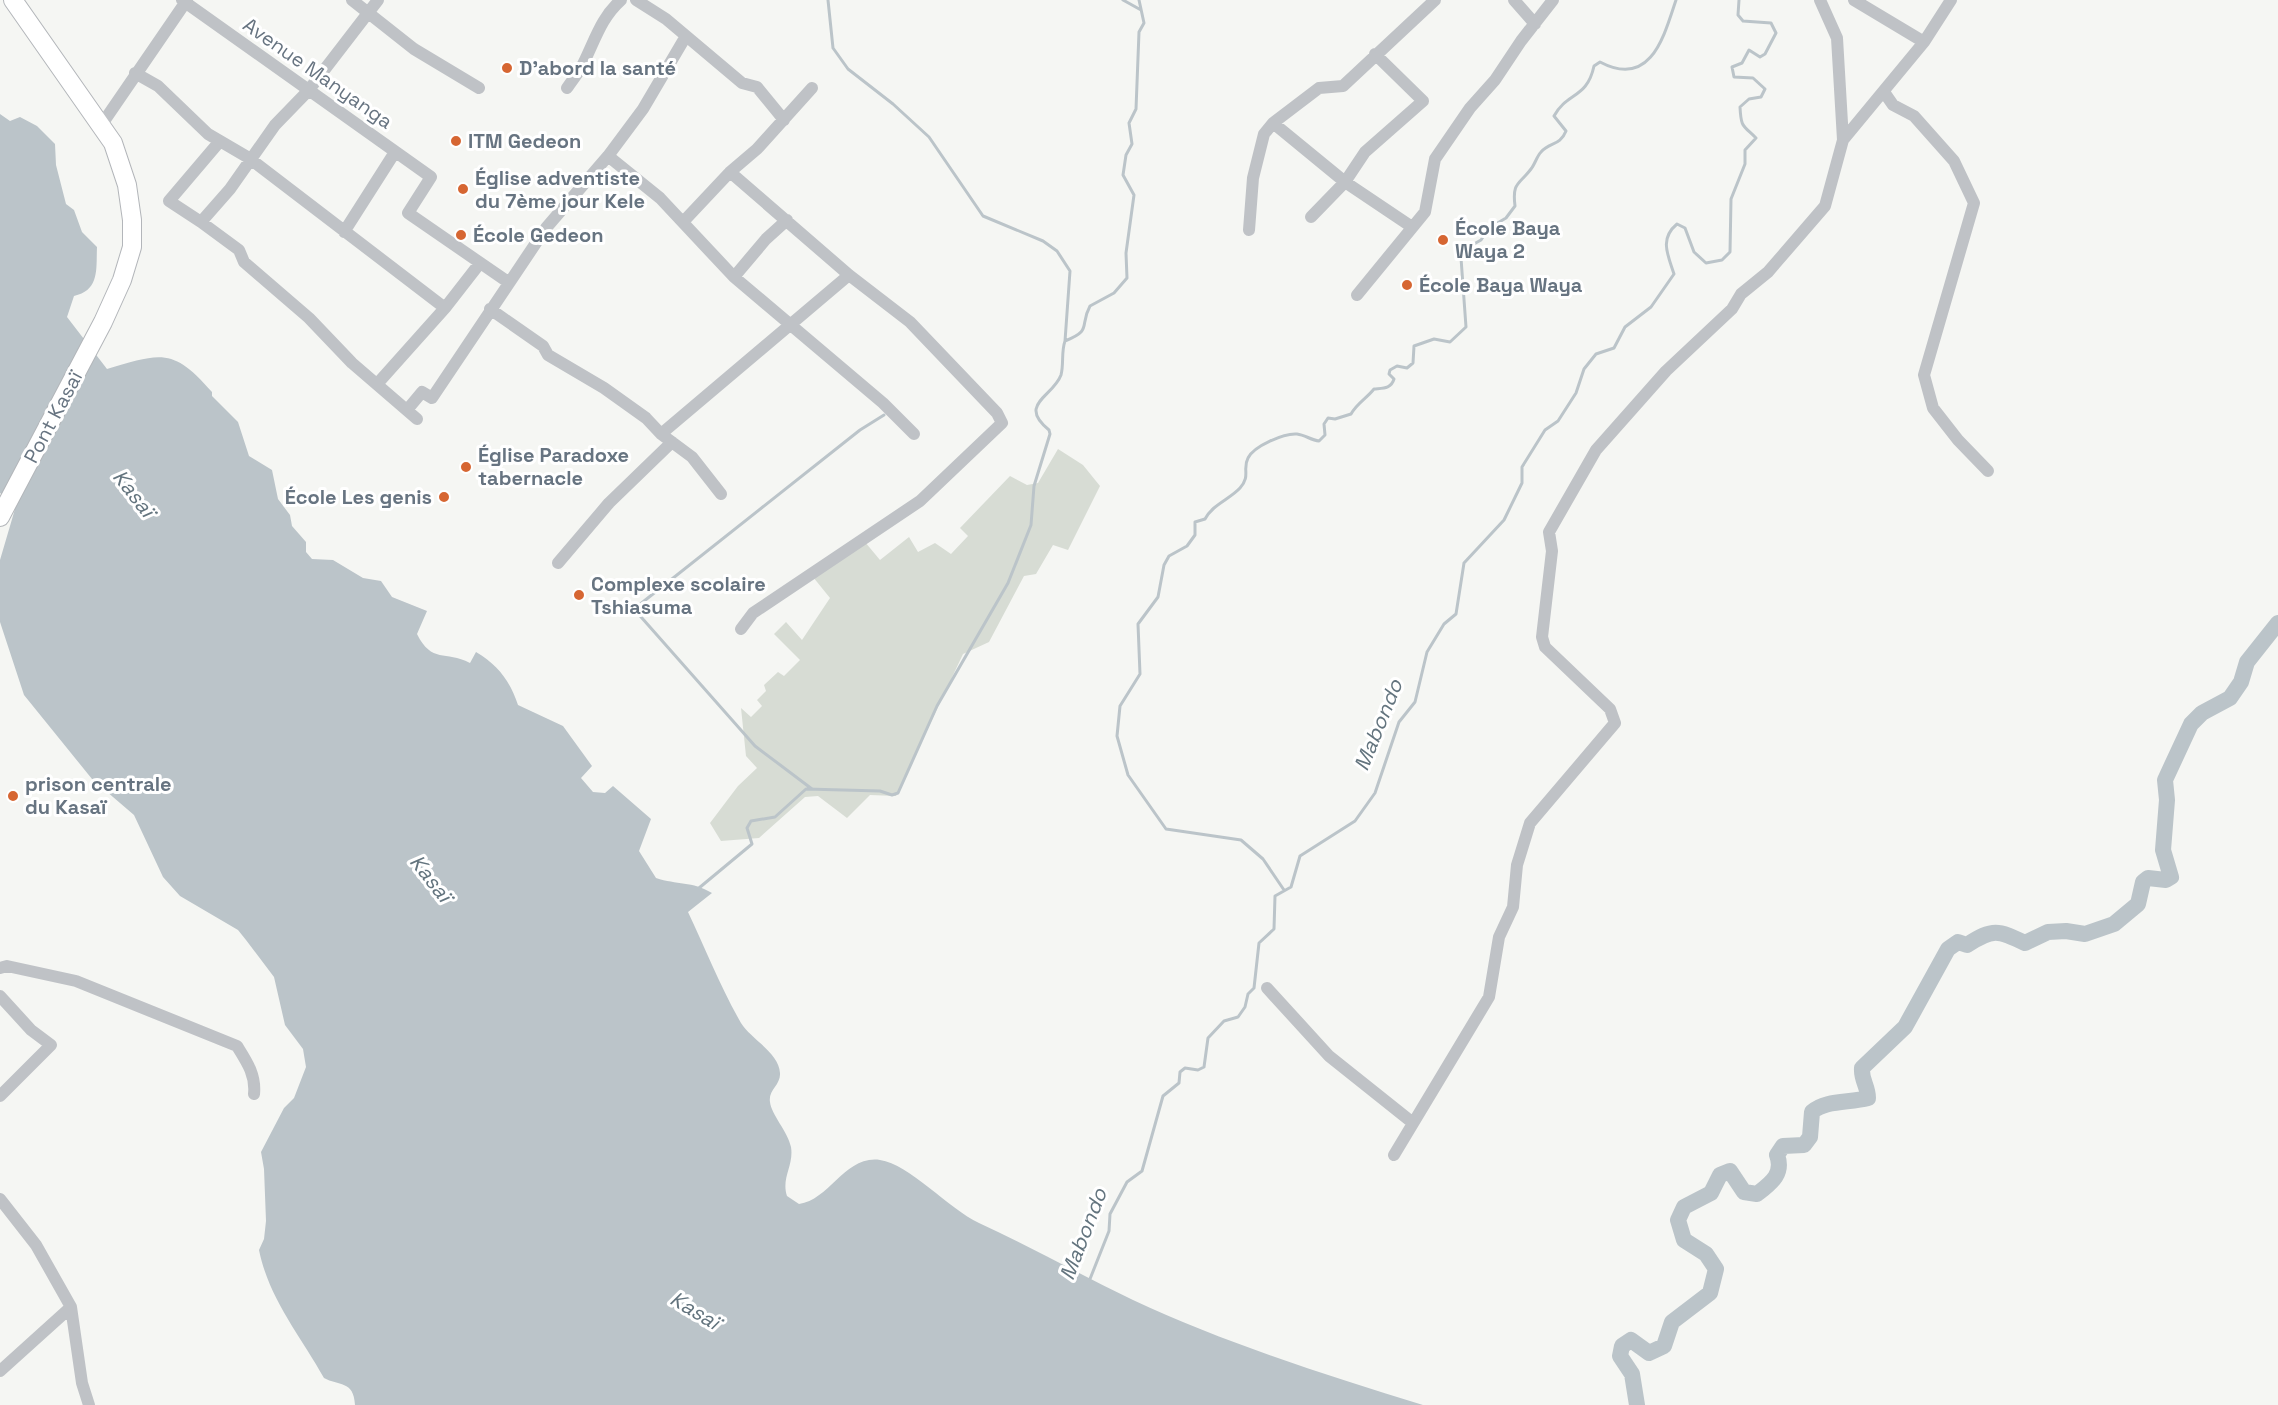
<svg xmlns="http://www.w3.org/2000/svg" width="2278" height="1405" font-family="'Space Grotesk',sans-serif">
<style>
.green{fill:#d7dcd4}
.water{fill:#bbc4c9}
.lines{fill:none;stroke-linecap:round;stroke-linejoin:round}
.stream{stroke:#bbc4c9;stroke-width:3}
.river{stroke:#bbc4c9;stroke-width:16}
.primary-casing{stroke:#b3b6ba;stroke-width:20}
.street{stroke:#bfc2c6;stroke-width:12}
.primary{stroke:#fff;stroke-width:18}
.poi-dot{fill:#d66632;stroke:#fff;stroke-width:2}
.labels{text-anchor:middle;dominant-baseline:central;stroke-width:6;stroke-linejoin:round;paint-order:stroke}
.poi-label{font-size:20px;font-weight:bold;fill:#677481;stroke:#fff;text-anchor:start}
.street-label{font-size:20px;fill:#677481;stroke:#fff}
.water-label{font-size:21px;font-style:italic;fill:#63747e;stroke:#fff}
</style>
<rect width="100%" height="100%" fill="#f5f6f3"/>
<path class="green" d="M1058,449l25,16 17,21 -32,64 -15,-5 -17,29 -12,2 -35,66 -26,12 -67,142 -26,-1 -23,23 -29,-22 -13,1 -46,41 -38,3 -11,-18 28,-37 19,-18 -11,-12 -5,-48 10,9 11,-11 -5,-6 9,-9 -2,-6 14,-13 6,4 16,-16 -26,-26 12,-12 16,18 28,-42 -17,-21 52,-35 15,18 29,-23 9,15 17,-9 16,11 17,-18 -8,-8 50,-52 17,9 11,-2z"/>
<path class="water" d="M0,114l10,7 10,-4 17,9 18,18 1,21 10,39 8,6 8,22 15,15c-1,22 3,43 -23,49l-7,21 40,52c54,-16 66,-22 105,23v4l26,26 11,34 23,14 6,29 12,16 2,11 14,16v10l6,7 21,1 30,18 18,3 11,16 35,14 -10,23c15,30 28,16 53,29l6,-11c22,13 34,29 42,53l45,21 29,40 -11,12 12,14 12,1 8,-7 38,33 -12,32 17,27c21,7 36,3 56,15l-24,19c17,36 33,76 53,111 10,16 38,30 39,50 1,12 -12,17 -10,29 1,12 18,30 21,45 3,19 -10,31 -4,49l12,8c31,-4 46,-49 81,-44 29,4 69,49 99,63 52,24 102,52 154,77 92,43 193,75 290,105h-1068c-1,-25 -17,-19 -31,-27 -24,-43 -55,-79 -65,-128l5,-11 2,-18 -2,-52 -3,-17 23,-44 10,-10 12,-31 -3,-18 -18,-24 -11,-48 -28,-37 -8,-10 -58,-34 -17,-19 -29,-62 -42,-36 -68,-84 -24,-73v-62l15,-51v-6l-15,-10z"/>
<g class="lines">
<path class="stream" d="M828,0l5,48 15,21 45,35 36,33 54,79 60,25 14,10 13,20 -5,70
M1123,0l18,10
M812,789l-57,-43 -121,-137 226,-179 24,-15
M699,888l53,-44 -5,-16 4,-7 24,-4 31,-28 74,2 12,4 6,-2 39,-87 71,-123 23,-58 3,-39 16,-52 -1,-4c-32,-26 4,-33 12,-55 3,-11 0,-23 4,-34 28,-11 14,-15 25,-35l24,-13 13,-15 -1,-25 8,-58 -11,-20 3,-20 6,-11 -3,-21 7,-14 3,-77 5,-9 -5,-23
M1284,890l-21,-31 -22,-19 -75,-11 -38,-54 -11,-39 3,-30 20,-32 -2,-50 20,-27 6,-32 5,-9 18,-10 8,-11v-13l10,-3c7,-14 25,-20 35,-31 11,-12 2,-19 8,-30 6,-12 36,-25 49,-24 8,1 14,6 22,7l6,-6 -1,-11 4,-6 7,1 16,-5c6,-11 15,-15 23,-25 9,-1 17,0 20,-10l-5,-5 1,-4 7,-4 10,2 6,-5 1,-17 20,-7 16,3 16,-15 -5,-69 4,-9 16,-9 8,-12 17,-10 9,-12c-3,-24 4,-21 16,-37 4,-5 6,-13 10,-17 9,-10 19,-6 25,-21l-12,-15c13,-24 33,-17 40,-50l6,-4c51,27 64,-26 76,-62
M1090,1279l19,-48 1,-17 17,-32 15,-11 21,-75 16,-13 1,-11 5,-4 13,2 6,-3 4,-29 16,-17 14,-4 7,-10 3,-13 6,-6 5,-45 15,-14 1,-33 16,-9 9,-31 55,-35 20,-28 24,-71 16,-20 12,-50 17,-28 12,-10 8,-51 40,-43 18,-37v-16l23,-37 13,-9 18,-28 8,-24 12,-15 18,-6 11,-21 26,-20 23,-33c-6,-19 -15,-35 3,-50l8,4 9,24 12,11 16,-3 8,-8 1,-53 14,-35v-14l11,-12c-13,-13 -15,-10 -16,-31l9,-8 12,-2 4,-8 -12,-11 -19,-1 -2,-10 10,-4 7,-13 11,7 5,-3 11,-21 -5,-10 -28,-2 -5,-6 1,-15"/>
<path class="river" d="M1637,1405l-5,-31 -12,-18 2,-10 9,-6 18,13 15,-7 8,-24 38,-29 6,-24 -10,-15 -22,-14 -6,-20 6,-13 27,-14 9,-18 10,-4 14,21 13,2c14,-11 27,-20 20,-39l6,-9 21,-1 6,-8 2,-25c13,-12 37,-9 56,-14 0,-12 -7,-18 -6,-30l43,-41 43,-78 10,-7 9,3c26,-17 31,-15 58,-2l23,-11 18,-1 19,3 29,-10 24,-20 5,-22 5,-4 18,2 5,-3 -8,-27 4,-50 -2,-20 26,-56 11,-11 28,-15 11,-16 6,-20 31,-39"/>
<defs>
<path id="primary" d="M0,517l103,-195 19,-42 10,-33v-27l-5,-35 -14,-42 -100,-143"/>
</defs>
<use href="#primary" class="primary-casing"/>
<path class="street" d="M182,0l249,177 -23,36 100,69
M352,0l62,49 65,39
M636,0l30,19 76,64 15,4 27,33
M1514,0l21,24
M1854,0l70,42
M135,73l23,13 50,48 41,24 196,150
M567,88c6,-9 14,-18 18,-28 11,-23 17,-43 36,-60
M1884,92l9,13 21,11 40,45 20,42 -50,172 9,33 25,32 30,31
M1273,123l72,59 67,45
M102,124l85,-124
M1843,140l81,-98 27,-42
M220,141l-51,60 32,21 29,-33 45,-64 33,-34 70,-91
M608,156l52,42 74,79 149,126 31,31
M730,172l119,103 61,47 87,91 5,10 -82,78 -167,112 -12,16
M1311,217l34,-35 20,-30 58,-51 -48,-47
M201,222l38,28 5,12 65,56 43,45 65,56
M683,222l47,-50 27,-23 55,-61
M1249,230l4,-52 11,-44 9,-11 46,-35 24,-2 92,-86
M344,232l51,-80
M734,277l32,-38 21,-19
M1357,295l68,-83 10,-53 35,-51 25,-28 26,-39 32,-41
M490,309l53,37 5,9 56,33 42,30 15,16 31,23 29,37
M378,383l67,-75 35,-45
M407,410l15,-18 10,6 114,-170 62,-72 35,-47 43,-73
M661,434l188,-159
M558,563l51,-60 63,-61
M0,968l7,-2 69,15 161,65c10,16 19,29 17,48
M1267,988l62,68 84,67
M0,996l31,34 20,15 -51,51
M1394,1155l95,-158 10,-60 14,-30 4,-42 13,-42 85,-100 -5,-14 -65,-62 -3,-10 10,-86 -3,-19 47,-82 70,-79 66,-62 9,-15 27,-22 57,-66 18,-66 -6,-102 -17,-38
M0,1199l36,46 35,62 11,76 7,22
M0,1371l71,-64"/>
<use href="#primary" class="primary"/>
</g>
<g class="poi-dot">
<circle cx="507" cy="68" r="6"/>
<circle cx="456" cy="141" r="6"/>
<circle cx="463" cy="189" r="6"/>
<circle cx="461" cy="235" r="6"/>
<circle cx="1443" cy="240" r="6"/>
<circle cx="1407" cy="285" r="6"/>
<circle cx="466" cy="467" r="6"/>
<circle cx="444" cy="497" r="6"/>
<circle cx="579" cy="595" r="6"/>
<circle cx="13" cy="796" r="6"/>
</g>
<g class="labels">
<g class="poi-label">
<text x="519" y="68">D'abord la santé</text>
<text x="468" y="141">ITM Gedeon</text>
<text x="475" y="178">Église adventiste<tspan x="475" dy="23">du 7ème jour Kele</tspan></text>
<text x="1455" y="228">École Baya<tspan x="1455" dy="23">Waya 2</tspan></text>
<text x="473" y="235">École Gedeon</text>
<text x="1419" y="285">École Baya Waya</text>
<text x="478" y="455">Église Paradoxe<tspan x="478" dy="23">tabernacle</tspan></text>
<text x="432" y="497" text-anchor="end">École Les genis</text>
<text x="591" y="584">Complexe scolaire<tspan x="591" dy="23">Tshiasuma</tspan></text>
<text x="25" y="784">prison centrale<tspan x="25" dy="23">du Kasaï</tspan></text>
</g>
<g class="street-label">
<text transform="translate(318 73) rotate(35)">Avenue Manyanga</text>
<text transform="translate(53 417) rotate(-62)">Pont Kasaï</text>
</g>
<g class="water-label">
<text transform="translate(134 493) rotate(52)">Kasaï</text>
<text transform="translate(1378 725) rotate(-68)">Mabondo</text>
<text transform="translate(431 878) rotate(52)">Kasaï</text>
<text transform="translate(1083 1234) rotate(-69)">Mabondo</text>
<text transform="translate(695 1310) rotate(31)">Kasaï</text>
</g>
</g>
</svg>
